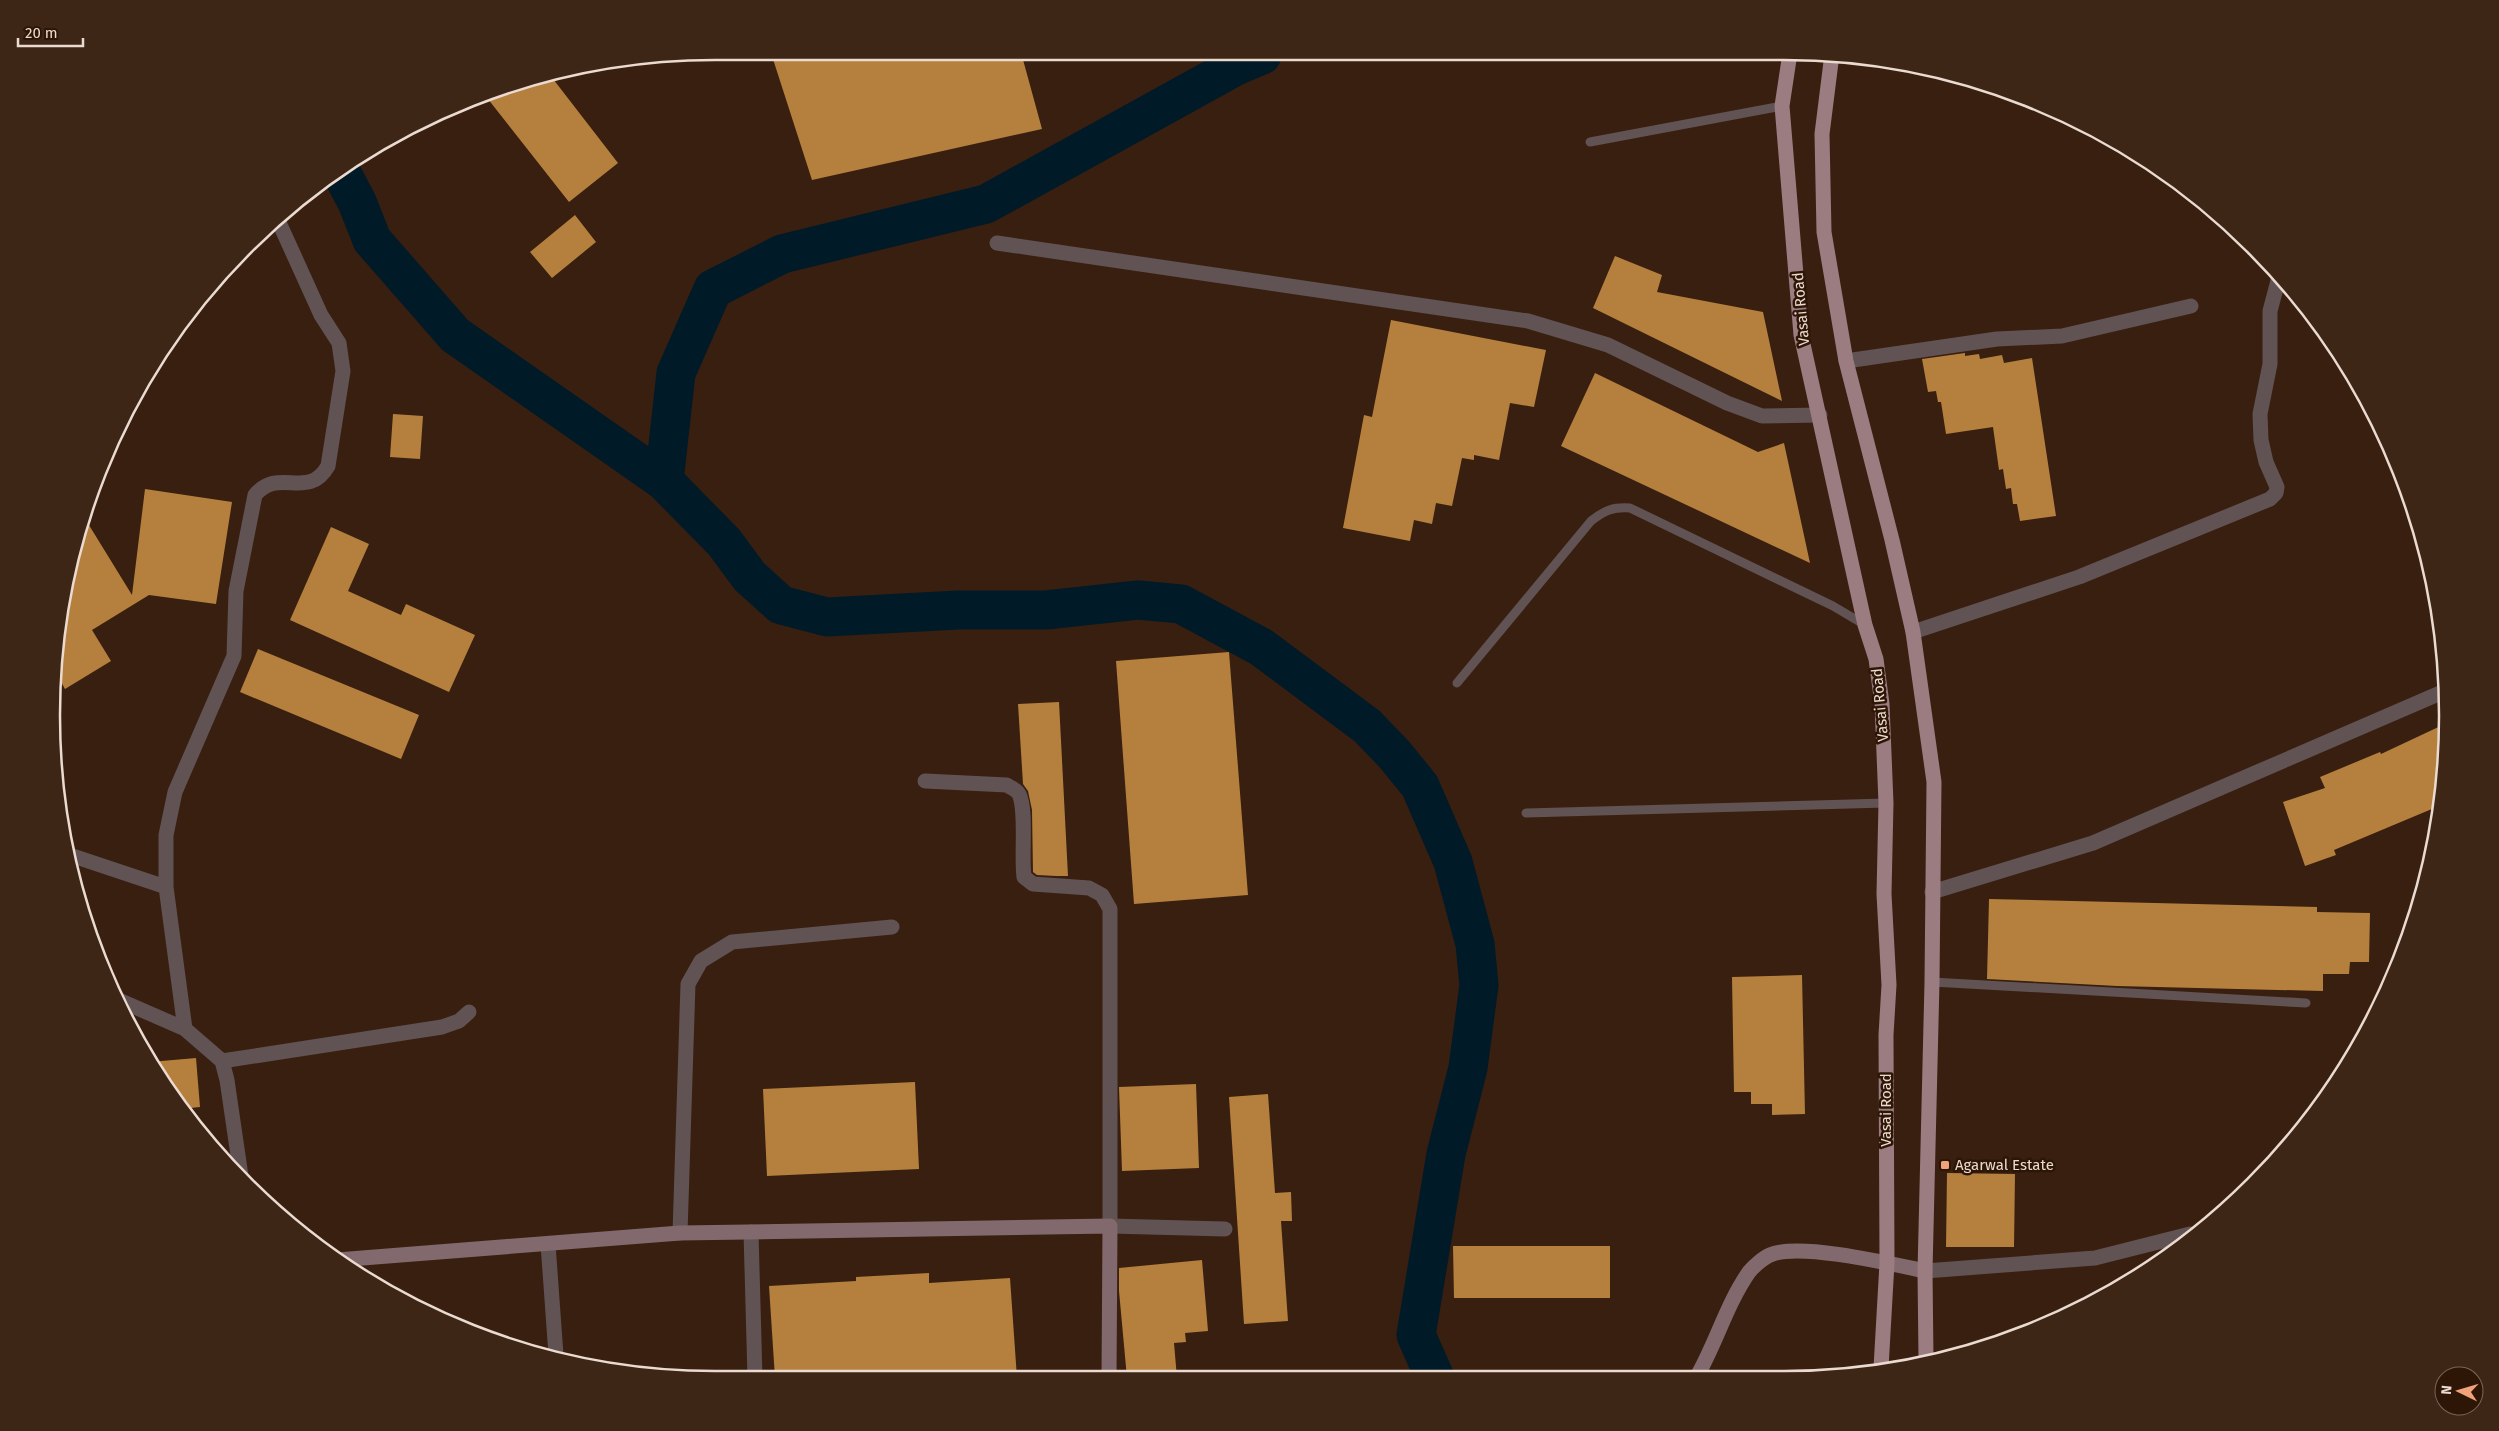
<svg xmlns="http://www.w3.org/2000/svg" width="2499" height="1431" font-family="'Fira Sans',sans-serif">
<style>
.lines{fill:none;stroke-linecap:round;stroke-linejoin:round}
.river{stroke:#011a28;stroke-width:39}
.building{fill:#b5803d}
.lane{stroke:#615254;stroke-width:9}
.street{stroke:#615254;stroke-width:15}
.secondary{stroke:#82696d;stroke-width:15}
.primary{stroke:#9b7c81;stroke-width:15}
.poi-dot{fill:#f0a27a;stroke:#2e1606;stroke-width:2}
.labels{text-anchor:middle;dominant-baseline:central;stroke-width:5;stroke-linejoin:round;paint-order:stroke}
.street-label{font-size:15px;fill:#ebdad0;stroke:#2e1606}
.poi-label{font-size:15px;fill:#ebdad0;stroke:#2e1606;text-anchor:start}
.rim{fill:none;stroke:#ebdad0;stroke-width:2.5}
</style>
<rect width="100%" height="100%" fill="#381f10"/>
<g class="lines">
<path class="river" d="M340,170l17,32 15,38 83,95 209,146 60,61 26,35 31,28 46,12 131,-7h88l92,-10 43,4 80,43 106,79 27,28 26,32 33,76 22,82 4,41 -11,83 -22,86 -30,181 19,43
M664,481l12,-108 37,-84 69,-35 204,-50 250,-138 26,-11"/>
</g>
<path class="building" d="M772,56h250l20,73 -230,51z
M550,75l68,88 -49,39 -85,-108 18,-8z
M575,215l21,27 -44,36 -22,-26z
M1615,256l47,19 -5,17 106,20 19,89 -189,-93z
M1391,320l155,30 -12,57 -24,-4 -11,57 -25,-5v5l-12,-2 -10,48 -16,-3 -4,21 -18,-4 -4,21 -67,-13 21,-113 8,2z
M1965,353v3l14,-2 1,5 22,-4 2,8 28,-5 24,158 -36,5 -3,-17h-4l-2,-16 -5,1 -3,-20 -4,1 -6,-43 -47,7 -5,-32h-3l-2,-11 -8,1 -6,-33z
M1595,373l163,79 26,-9 26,120 -249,-117z
M393,414l30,2 -3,43 -30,-2z
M145,489l87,13 -16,102 -67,-9 -57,35 19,31 -46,28 -8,-14 17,-132 10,-26 48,78z
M331,527l38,17 -21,47 53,24 5,-11 69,31 -26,57 -159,-72z
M258,649l161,66 -18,44 -161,-67z
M1229,652l19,243 -114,9 -18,-243z
M1059,702l9,174h-12l-19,-1 -4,-3 -1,-62 -4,-19 -5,-7 -5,-80z
M2447,723l-8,83 -105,44 2,5 -31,11 -22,-64 42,-14 -5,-11 60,-25 1,2z
M1989,899l328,8v5l53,1 -1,49h-19l-1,12h-26v17l-206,-5 -130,-7z
M1802,975l3,139 -33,1v-11h-21v-12h-17l-2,-115z
M196,1058l4,49 -19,2 -31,-47z
M915,1082l4,87 -152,7 -4,-87z
M1196,1084l3,84 -77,3 -3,-84z
M1268,1094l7,99 16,-1 1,29h-11l7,100 -44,3 -15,-227z
M1947,1173l68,1 -1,73h-68z
M1453,1246h157v52h-156z
M1202,1260l6,71 -23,2 1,9 -12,1 3,35h-50l-8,-87v-23z
M929,1273v10l81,-5 7,100h-242l-6,-92 87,-5v-4z"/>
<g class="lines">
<path class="lane" d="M1590,142l192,-36
M1457,683l134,-162c14,-11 22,-14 39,-13l203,98 32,19
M1526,813l360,-10
M1932,982l374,21"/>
<path class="street" d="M997,243l531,78 80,24 119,58 35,13 58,-1
M1846,361l151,-22 65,-3 129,-30
M1913,632l166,-55 191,-78 6,-6 1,-6 -11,-25 -5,-22 -1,-26 10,-50v-53l9,-34
M925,781l82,4c4,3 10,5 12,9 8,16 2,61 5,83l9,7 56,4 13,7 8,14v317l115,3
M67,854l99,33
M1932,892l161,-49 352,-152
M119,1000l66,29 37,32 5,19 14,96
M185,1029l-19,-142v-52l9,-43 59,-136 2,-65 19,-96c24,-29 53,6 73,-29l15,-95 -4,-28 -18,-28 -44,-97
M222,1061l220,-34 17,-6 10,-9
M751,1232l4,146
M680,1233l8,-249 13,-23 31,-19 160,-15
M548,1244l8,111
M1925,1271l170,-13 95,-24"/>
<path class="secondary" d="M337,1260l343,-27 430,-7 -1,152
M1696,1378c20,-34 30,-73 53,-106 4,-5 14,-14 21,-17 29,-13 122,9 155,16"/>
<path class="primary" d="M1790,53l-8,53 19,229 64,290 11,34 6,45 4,99 -2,91 5,91 -3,50 1,228 -6,105
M1832,54l-10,80 2,98 22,129 46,179 21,92 21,150 -2,200 -7,289 1,88"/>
</g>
<rect class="poi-dot" x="1940" y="1160" width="10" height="10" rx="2.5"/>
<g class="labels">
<g class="street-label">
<text transform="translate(1801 309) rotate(-95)">Vasai Road</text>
<text transform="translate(1880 705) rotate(-95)">Vasai Road</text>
<text transform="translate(1886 1110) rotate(-90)">Vasai Road</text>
</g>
<g class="poi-label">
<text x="1955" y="1165">Agarwal Estate</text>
</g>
</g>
<path d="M0 0H2499V1431H0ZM715 60H1784A655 655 0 0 1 2439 715V716A655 655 0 0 1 1784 1371H715A655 655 0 0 1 60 716V715A655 655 0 0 1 715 60Z" fill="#3d2616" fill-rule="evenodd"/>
<path class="rim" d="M715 60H1784A655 655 0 0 1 2439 715V716A655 655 0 0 1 1784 1371H715A655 655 0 0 1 60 716V715A655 655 0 0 1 715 60Z"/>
<g transform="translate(2459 1391) rotate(275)"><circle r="24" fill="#2e1606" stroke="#7a6457"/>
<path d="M0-4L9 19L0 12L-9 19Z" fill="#f0a27a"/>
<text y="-8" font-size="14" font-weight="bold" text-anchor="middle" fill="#ebdad0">N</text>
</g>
<path d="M18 38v8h65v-8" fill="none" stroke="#ebdad0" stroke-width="2.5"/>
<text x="25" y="38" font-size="15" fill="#ebdad0" stroke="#2e1606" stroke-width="4" paint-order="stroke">20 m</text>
</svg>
